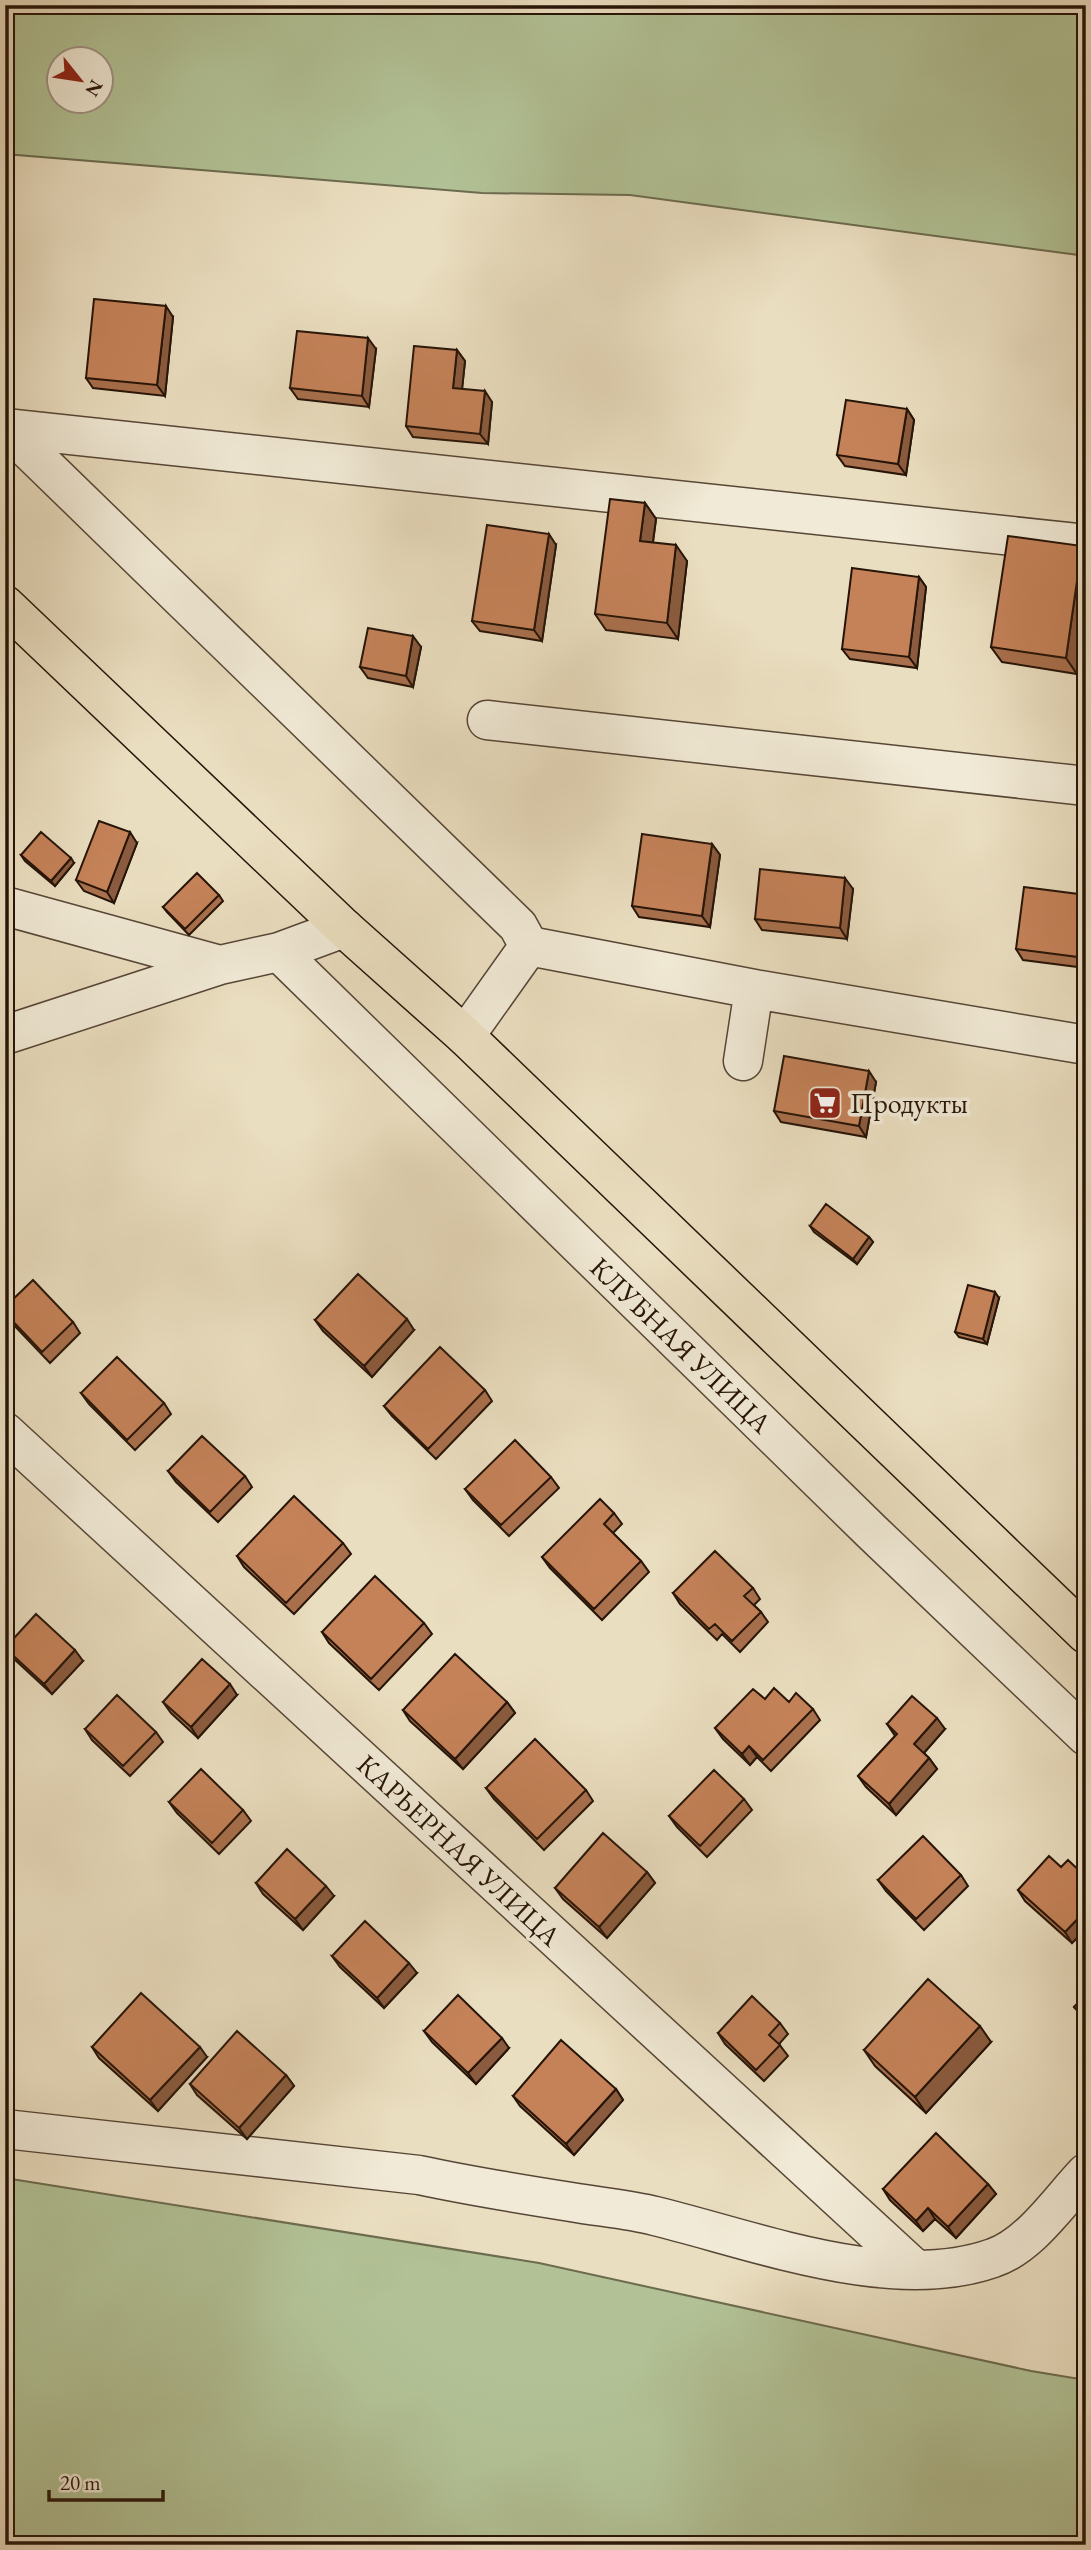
<svg xmlns="http://www.w3.org/2000/svg" width="1091" height="2550" font-family="'EB Garamond',serif">
<style>
.green{fill:#b2c296;stroke:#6c6b4f;stroke-width:2;fill-rule:evenodd}
.lines{fill:none;stroke-linecap:round;stroke-linejoin:round}
.minor-casing{stroke:#574636;stroke-width:41}
.major-casing{stroke:#261408;stroke-width:41}
.minor{stroke:#f1ead6;stroke-width:38}
.major{stroke:#eadec0;stroke-width:38}
.wall{fill:#a9704d;stroke:#261408;stroke-width:2}
.shaded-wall{fill:#8a5b3e;stroke:#261408;stroke-width:2}
.building{fill:#c58259;stroke:#261408;stroke-width:2}
.labels{text-anchor:middle;dominant-baseline:central;stroke-width:7;stroke-linejoin:round;paint-order:stroke}
.poi-label{font-size:28px;fill:#261408;stroke:#f1ead6;text-anchor:start}
.street-label{font-size:28px;fill:#261408;stroke:#f1ead6}
</style>
<rect width="100%" height="100%" fill="#eadec0"/>
<filter id="stains"><feTurbulence type="fractalNoise" baseFrequency=".00286" numOctaves="4"/><feColorMatrix values="0 0 0 0 .2 0 0 0 0 .09 0 0 0 0 .02 0 0 0 .5 -.17"/></filter>
<radialGradient id="worn" r=".72"><stop offset=".6" stop-color="#630" stop-opacity="0"/><stop offset="1" stop-color="#630" stop-opacity=".3"/></radialGradient>
<path class="green" d="M5,5h1081v251l-456,-61 -148,-2 -477,-39zM60,60h42v42h-42z
M5,2178l534,85 492,108 55,9v165h-1081z"/>
<g class="lines">
<defs>
<path id="minor" d="M5,427l513,499 11,20
M5,428l1081,116
M487,720l599,66
M5,906l215,59
M529,946l225,43 332,56
M279,952l593,580 214,204
M5,1035l215,-70 59,-13 65,-24
M465,1036l64,-90
M743,1061l11,-72
M5,1432l909,836
M5,2129l414,46c51,11 101,19 152,27 28,5 57,7 84,14 99,24 237,78 338,42 37,-12 67,-58 93,-85"/>
<path id="major" d="M5,605l339,323 121,108 621,598"/>
</defs>
<use href="#minor" class="minor-casing"/>
<use href="#major" class="major-casing"/>
<use href="#minor" class="minor"/>
<use href="#major" class="major"/>
</g>
<path class="wall" d="M173,317l-8,79 -72,-8 -7,-10z
M376,349l-7,58 -71,-8 -8,-11z
M457,350l8,11 -3,28 30,13 -4,42 -75,-7 -7,-11z
M907,409l7,11 -8,55 -61,-9 -8,-11z
M645,503l11,16 -3,23 34,19 -9,78 -72,-9 -11,-16z
M556,545l-14,96 -62,-10 -8,-10z
M1082,546l4,5v63l-9,60 -75,-12 -11,-15z
M919,577l7,10 -9,81 -67,-9 -8,-10z
M421,647l-8,40 -45,-9 -8,-11z
M137,843l-23,60 -30,-12 -8,-11z
M712,844l8,11 -10,72 -71,-10 -7,-11z
M21,855l53,8 -19,23 -30,-25z
M853,889l-6,50 -85,-9 -7,-11z
M219,895l4,6 -34,34 -22,-23 -4,-5z
M1086,895v73l-63,-8 -7,-11z
M876,1082l-10,55 -85,-15 -7,-11z
M810,1226l59,11 4,5 -16,22 -43,-32z
M5,1252l7,9 -7,7z
M999,1298l-12,46 -28,-7 -4,-5z
M5,1307l68,15 7,11 -30,30 -40,-42 -5,-7z
M315,1320l99,10 -42,47 -49,-46z
M485,1390l7,11 -56,58 -44,-43 -8,-10z
M81,1393l83,10 7,11 -36,36 -46,-46z
M168,1471l77,5 7,11 -34,35 -42,-40z
M551,1477l8,11 -50,48 -36,-36 -8,-11z
M614,1513l8,11 -9,9 28,28 8,11 -47,48 -52,-52 -8,-11z
M343,1543l8,11 -57,60 -50,-47 -7,-11z
M753,1588l7,11 -6,6 7,7 7,10 -28,30 -18,-18 -5,6 -37,-36 -7,-11z
M424,1623l8,11 -53,56 -50,-47 -7,-11z
M5,1648l78,13 -31,33 -39,-36z
M237,1695l-39,43 -27,-25 -8,-11z
M765,1699l24,3 24,7 7,11 -49,51 -14,-14 -7,8 -27,-26 -8,-11z
M507,1702l8,11 -52,56 -53,-48 -7,-11z
M887,1724l58,5 -21,24 5,5 8,11 -41,46 -30,-28 -8,-11 37,-40z
M85,1729l71,3 7,10 -33,34 -38,-36z
M486,1788l100,2 7,11 -49,49 -50,-51z
M744,1799l8,11 -45,47 -30,-30 -8,-11z
M169,1802l74,8 8,11 -32,33 -42,-41z
M1061,1867l25,10v52l-14,14 -47,-42 -7,-11z
M647,1872l8,11 -48,55 -44,-39 -8,-11z
M961,1875l7,11 -44,44 -38,-39 -8,-11z
M256,1883l78,13 -31,34 -40,-36z
M332,1956l85,17 -33,35 -44,-41z
M1086,1995v26l-12,-14z
M780,2023l8,11 -9,10 9,12 -24,25 -39,-37 -7,-11z
M424,2031l85,17 -33,36 -44,-42z
M991,2042l-65,71 -51,-47 -11,-16z
M92,2047l115,10 -49,54 -59,-53z
M286,2075l8,11 -47,53 -50,-44 -7,-11z
M616,2089l7,11 -49,55 -54,-49 -7,-10z
M988,2184l8,10 -40,44 -21,-19 -12,12 -33,-31 -7,-11z"/>
<path class="shaded-wall" d="M166,306l7,11 -8,79 -8,-11z
M368,338l8,11 -7,58 -7,-11z
M457,350l8,11 -4,38 -8,-11z
M485,391l7,11 -4,42 -8,-10z
M907,409l7,11 -8,55 -8,-11z
M645,503l11,16 -5,37 -11,-15z
M549,534l7,11 -14,96 -8,-11z
M676,545l11,16 -9,78 -11,-16z
M1082,546l4,5v63l-9,60 -11,-16z
M919,577l7,10 -9,81 -8,-11z
M413,636l8,11 -8,40 -7,-11z
M130,832l7,11 -23,60 -7,-11z
M712,844l8,11 -10,72 -8,-11z
M71,858l3,5 -19,23 -4,-5z
M845,878l8,11 -6,50 -7,-11z
M869,1071l7,11 -10,55 -7,-11z
M869,1237l4,5 -16,22 -4,-5z
M995,1292l4,6 -12,46 -4,-5z
M407,1319l7,11 -42,47 -8,-11z
M75,1650l8,11 -31,33 -8,-10z
M230,1684l7,11 -39,43 -7,-11z
M507,1702l8,11 -52,56 -8,-10z
M937,1718l8,11 -23,26 -8,-11z
M749,1746l8,11 -7,8 -8,-11z
M929,1758l8,11 -41,46 -7,-11z
M647,1872l8,11 -48,55 -8,-11z
M1086,1878v14l-6,-8z
M326,1886l8,10 -31,34 -8,-11z
M1086,1910v19l-14,14 -7,-11z
M409,1963l8,10 -33,35 -7,-10z
M980,2026l11,16 -65,71 -11,-16z
M502,2038l7,10 -33,36 -8,-11z
M200,2047l7,10 -49,54 -8,-11z
M286,2075l8,11 -47,53 -8,-11z
M616,2089l7,11 -49,55 -8,-11z
M988,2184l8,10 -40,44 -8,-11z
M928,2208l7,11 -12,12 -7,-10z"/>
<path class="building" d="M94,299l72,7 -9,79 -71,-7z
M297,331l71,7 -6,58 -72,-8z
M414,346l43,4 -4,38 32,3 -5,43 -74,-8z
M846,400l61,9 -9,55 -61,-9z
M610,499l35,4 -5,38 36,4 -9,78 -72,-9z
M487,525l62,9 -15,96 -62,-9z
M1008,536l74,10 -16,112 -75,-11z
M852,568l67,9 -10,80 -67,-8z
M368,628l45,8 -7,40 -46,-9z
M99,821l31,11 -23,60 -31,-12z
M41,832l30,26 -20,23 -30,-26z
M642,834l70,10 -10,72 -70,-10z
M760,869l85,9 -5,50 -85,-9z
M197,873l22,22 -34,34 -22,-22z
M1024,887l62,8v63l-70,-9z
M784,1056l85,15 -10,55 -85,-15z
M826,1204l43,33 -16,22 -43,-33z
M358,1274l49,45 -43,47 -49,-46z
M33,1280l40,42 -31,30 -37,-39v-6z
M968,1285l27,7 -12,47 -28,-7z
M440,1347l45,43 -57,59 -44,-43z
M117,1357l47,46 -37,37 -46,-47z
M202,1436l43,40 -35,36 -42,-41z
M515,1440l36,37 -50,48 -36,-36z
M294,1496l49,47 -57,60 -49,-47z
M600,1499l14,14 -10,11 37,37 -47,48 -52,-52z
M715,1551l38,37 -9,8 17,16 -29,29 -17,-17 -6,5 -36,-36z
M375,1576l49,47 -53,56 -49,-47z
M36,1614l39,36 -31,34 -39,-36z
M455,1654l52,48 -52,57 -52,-49z
M202,1659l28,25 -39,43 -28,-25z
M774,1688l15,14 7,-9 17,16 -50,51 -14,-14 -7,8 -27,-26 38,-39 12,10z
M117,1695l39,37 -33,34 -38,-37z
M912,1696l25,22 -23,26 15,14 -40,46 -31,-28 39,-42 -10,-10z
M535,1739l51,51 -49,49 -51,-51z
M201,1769l42,41 -31,33 -43,-41z
M714,1770l30,29 -44,47 -31,-30z
M603,1833l44,39 -48,55 -44,-39z
M923,1836l38,39 -45,44 -38,-39z
M287,1849l39,37 -31,33 -39,-36z
M1049,1856l12,11 7,-7 18,17 -6,7 6,5v21l-21,22 -47,-42z
M365,1921l44,42 -32,35 -45,-42z
M928,1979l52,47 -65,71 -51,-47z
M141,1993l59,54 -50,53 -58,-53z
M458,1995l44,43 -34,35 -44,-42z
M1086,1995v23l-12,-11z
M752,1996l28,27 -11,12 11,10 -24,25 -38,-37z
M237,2031l49,44 -47,53 -49,-44z
M561,2040l55,49 -50,55 -53,-48z
M936,2133l52,51 -40,43 -20,-19 -12,13 -33,-32z"/>
<defs>
<symbol id="supermarket-square" viewBox="-11 -11 22 22"><rect x="-9" y="-9" width="18" height="18" rx="4" fill="#8f2418" stroke="#f1ead6"/><path d="M-6-5.5h2.5l.6 2H6L4.5 2H-2.5L-4.4-4H-6ZM-1.5 3.2a1.3 1.3 0 1 0 .1 0ZM3 3.2a1.3 1.3 0 1 0 .1 0Z" fill="#fff"/></symbol>
</defs>
<g fill-rule="evenodd">
<use href="#supermarket-square" x="806" y="1084" width="38" height="38"/>
</g>
<g class="labels">
<g class="poi-label">
<text x="850" y="1103">Продукты</text>
</g>
<g class="street-label">
<text transform="translate(681 1345) rotate(44)">КЛУБНАЯ УЛИЦА</text>
<text transform="translate(459 1850) rotate(43)">КАРЬЕРНАЯ УЛИЦА</text>
</g>
</g>
<rect width="1091" height="2550" fill="none" stroke="#eadec0" stroke-width="28"/>
<rect x="7" y="7" width="1077" height="2536" fill="none" stroke="#261408" stroke-width="3.5"/>
<rect x="14" y="14" width="1063" height="2522" fill="none" stroke="#261408" stroke-width="2"/>
<g transform="translate(80 80) rotate(120)"><circle r="33" fill="#f1ead6" stroke="#a09484" stroke-width="2"/>
<path d="M0-5L12 26L0 18L-12 26Z" fill="#8f2418"/>
<text y="-10" font-size="19" font-weight="bold" text-anchor="middle" fill="#261408">N</text>
</g>
<path d="M49 2490v10h114v-10" fill="none" stroke="#261408" stroke-width="3.5"/>
<text x="60" y="2490" font-size="21" fill="#261408" stroke="#f1ead6" stroke-width="5" paint-order="stroke">20 m</text>
<rect width="100%" height="100%" filter="url(#stains)"/>
<rect width="100%" height="100%" fill="url(#worn)"/>
</svg>
